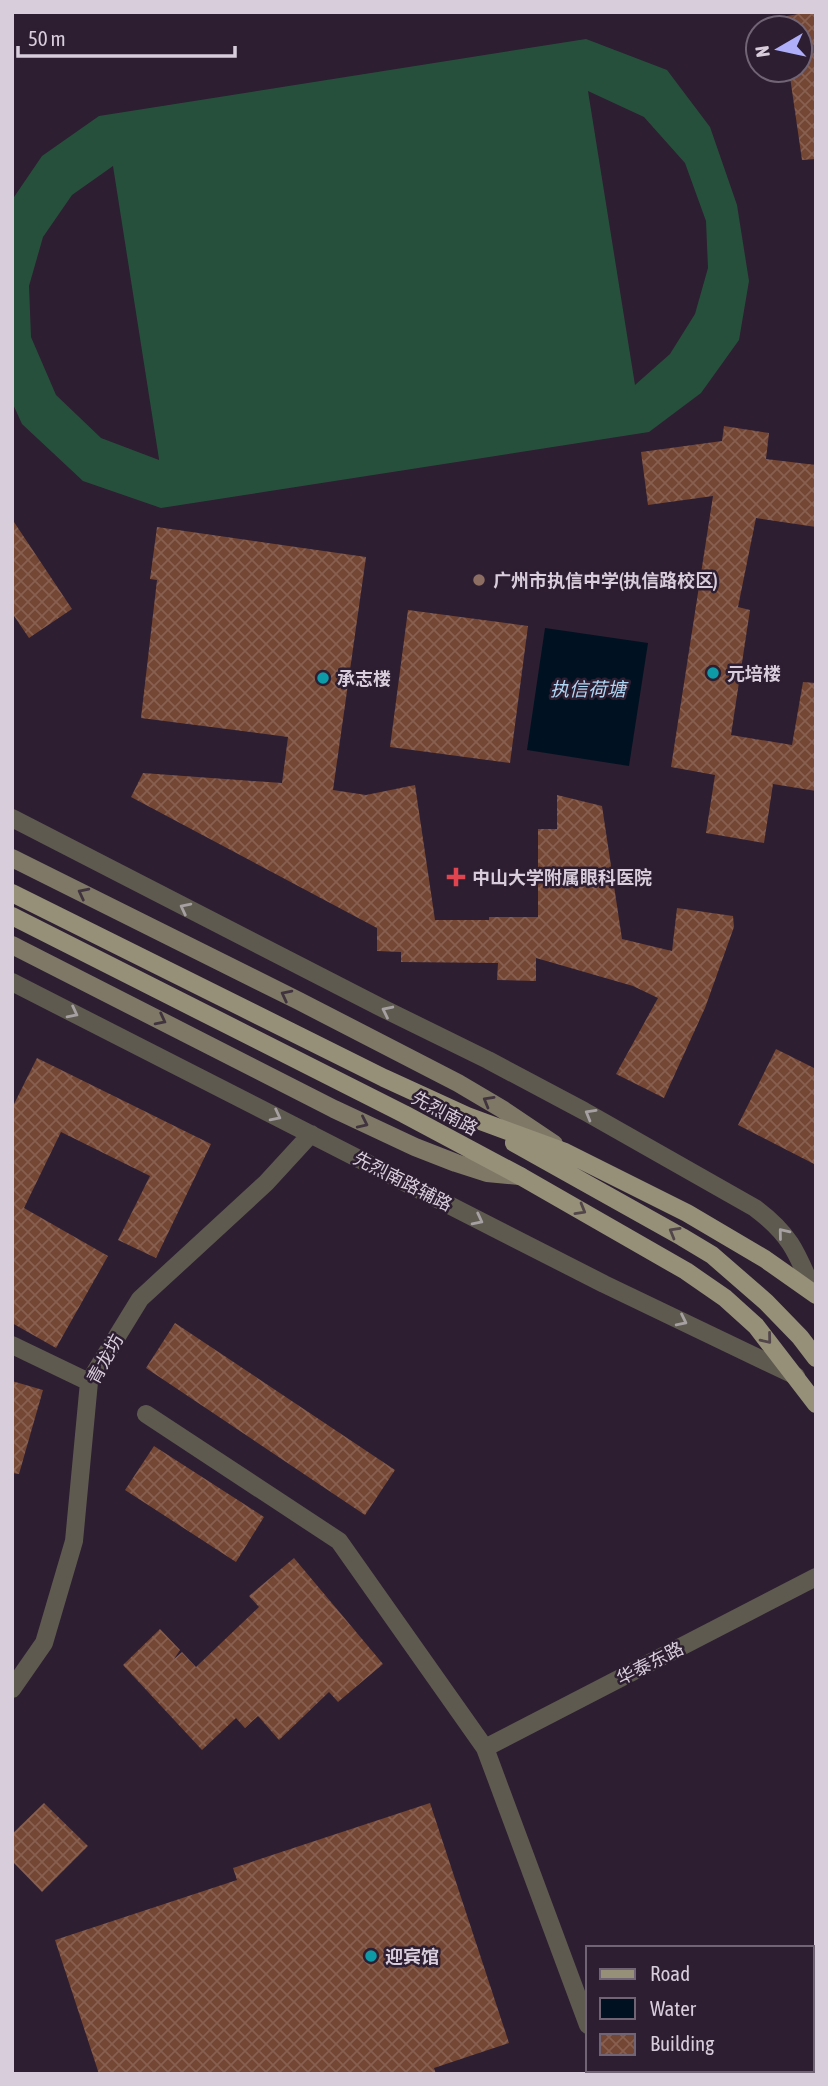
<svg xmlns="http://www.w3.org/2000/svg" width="828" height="2086" font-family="'Asap Condensed','Noto Sans SC',sans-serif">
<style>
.pitch{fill:#27503c;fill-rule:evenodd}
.water{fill:#001221}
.building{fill:url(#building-cross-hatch)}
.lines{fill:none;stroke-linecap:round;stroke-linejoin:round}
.minor{stroke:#5e5a4f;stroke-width:18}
.secondary{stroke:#7f7866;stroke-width:18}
.primary{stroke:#979078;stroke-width:18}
.oneway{stroke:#42343e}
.oneway2{stroke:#a7a0a3}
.oneway3{stroke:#52464a}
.education-dot{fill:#8d6e63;stroke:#2d1e31;stroke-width:2.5}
.culture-dot{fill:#0f9aa8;stroke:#2d1e31;stroke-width:2.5}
.health-dot{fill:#e0444e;stroke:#2d1e31;stroke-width:2.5}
.labels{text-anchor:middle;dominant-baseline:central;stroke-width:5;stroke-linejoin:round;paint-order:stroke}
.poi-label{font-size:18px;font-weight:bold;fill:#d8cedb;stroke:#2d1e31;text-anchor:start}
.street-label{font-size:18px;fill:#d8cedb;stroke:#2d1e31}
.water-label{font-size:19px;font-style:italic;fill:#afd7f5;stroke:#2d1e31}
</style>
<defs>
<pattern id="building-cross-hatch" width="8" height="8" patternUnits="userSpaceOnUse" patternTransform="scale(1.75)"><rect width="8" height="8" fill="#744634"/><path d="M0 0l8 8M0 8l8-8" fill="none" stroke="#876051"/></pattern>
</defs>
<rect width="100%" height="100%" fill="#2d1e31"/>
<path class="pitch" d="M586,39l81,31 43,57 27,78 12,76 -10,59 -38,53 -52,39 -488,76 -78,-27 -61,-57 -10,-22v-202l30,-44 57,-40zM588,91l56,26 41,46 21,58 2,47 -13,46 -25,40 -35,31zM113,166l46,293v1l-58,-22 -45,-43 -25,-58 -2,-51 14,-49 29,-42z"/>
<path class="water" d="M545,628l103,15 -19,123 -102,-16z"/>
<path class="building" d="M810,12h6v147l-14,1 -13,-90h11v-42h-18l-1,-11z
M724,426l45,7 -3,26 50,6v62l-60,-9 -18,89 12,3 -19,125 61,10 11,-63 13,1v108l-43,-7 -9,59 -58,-10 9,-58 -44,-8 42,-271 -65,9 -7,-53 81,-11z
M12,519l60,90 -43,29 -17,-25z
M157,527l209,30 -33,233 33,5 49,-10 20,135h54v-3h49v-88h19v-34l45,11 20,133 50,12 5,-43 56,8 1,11 -29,81 -41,90 -48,-24 42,-76 -25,-12 -97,-28v23l-39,-1 1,-17 -97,-1v-10l-24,-1v-23l-246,-131 12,-24 139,10 6,-46 -147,-19 16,-138 -7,-1z
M408,610l120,16 -18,137 -120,-16z
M776,1049l40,20v96l-78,-40z
M37,1058l174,86 -55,114 -38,-18 32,-64 -89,-44 -37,76 84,48 -52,92 -44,-25v-215z
M175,1323l220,147 -30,45 -219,-147z
M12,1381l31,9 -24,84 -7,-1z
M154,1446l110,71 -28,45 -111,-72z
M294,1558l89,106 -45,38 -9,-10 -50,48 -21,-24 -13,12 -9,-10 -34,32 -79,-85 37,-36 20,21 -6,9 8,-7 14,15 63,-60 -10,-11z
M44,1803l44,43 -46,46 -30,-31v-27z
M430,1803l79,240 -75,25 2,6h-337l-44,-134 182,-60 -4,-12z"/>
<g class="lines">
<path class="minor" d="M12,818l368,189 108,53 96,51 171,97c36,27 42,45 59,85
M12,982l592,302 192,92
M12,1345l77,37
M146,1414l193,127 146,207 103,277
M12,1689l32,-46 30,-102 15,-159 51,-83 126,-116 45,-49
M485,1748l331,-171
M605,2070l1,4"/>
<path class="secondary" d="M12,858l287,143 159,82 44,26 52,35
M12,945l322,164 81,38 41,16 31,10 33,3"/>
<path class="primary" d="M12,893l372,185 83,38 98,36 122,61 78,46 51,36
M12,916l392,198 118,63 164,94 39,27 31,28 60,78
M514,1143l168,94 30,18 54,47 34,35 16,21"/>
</g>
<defs><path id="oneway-chevron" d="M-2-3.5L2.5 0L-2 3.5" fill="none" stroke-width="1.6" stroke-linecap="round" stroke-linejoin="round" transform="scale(1.75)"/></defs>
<g class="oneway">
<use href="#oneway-chevron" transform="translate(83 893) rotate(-153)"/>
<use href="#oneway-chevron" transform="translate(286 995) rotate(-153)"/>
<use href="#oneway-chevron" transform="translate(161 1020) rotate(27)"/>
<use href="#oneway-chevron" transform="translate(488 1101) rotate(-150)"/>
<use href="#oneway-chevron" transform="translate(363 1123) rotate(25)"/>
</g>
<g class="oneway2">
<use href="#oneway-chevron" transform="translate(185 908) rotate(-153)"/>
<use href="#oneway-chevron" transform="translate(387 1011) rotate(-154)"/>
<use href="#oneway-chevron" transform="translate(73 1013) rotate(27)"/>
<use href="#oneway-chevron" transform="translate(590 1114) rotate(-150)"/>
<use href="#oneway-chevron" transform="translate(276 1116) rotate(27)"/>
<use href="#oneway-chevron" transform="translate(478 1220) rotate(27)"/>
<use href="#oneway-chevron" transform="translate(783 1233) rotate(-129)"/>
<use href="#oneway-chevron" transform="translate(682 1321) rotate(26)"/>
</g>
<g class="oneway3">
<use href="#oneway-chevron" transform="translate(581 1210) rotate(30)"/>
<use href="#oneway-chevron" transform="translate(674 1232) rotate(-150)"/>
<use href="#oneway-chevron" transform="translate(767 1339) rotate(51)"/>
</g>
<circle class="education-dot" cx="479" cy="580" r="7"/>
<g class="culture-dot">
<circle cx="713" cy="673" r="7"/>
<circle cx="323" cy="678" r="7"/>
<circle cx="371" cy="1956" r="7"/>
</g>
<path class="health-dot" d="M452.5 866.5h7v7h7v7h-7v7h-7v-7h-7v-7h7z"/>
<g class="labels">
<g class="poi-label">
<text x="493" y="580">广州市执信中学(执信路校区)</text>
<text x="727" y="673">元培楼</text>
<text x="337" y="678">承志楼</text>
<text x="472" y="877">中山大学附属眼科医院</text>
<text x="385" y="1956">迎宾馆</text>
</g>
<g class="street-label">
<text transform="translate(445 1113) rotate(28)">先烈南路</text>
<text transform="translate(403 1181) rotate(27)">先烈南路辅路</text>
<text transform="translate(105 1359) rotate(-61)">青龙坊</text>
<text transform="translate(650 1663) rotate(-27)">华泰东路</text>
</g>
<g class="water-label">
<text x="588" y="689">执信荷塘</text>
</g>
</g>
<rect width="828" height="2086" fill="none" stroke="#d8cedb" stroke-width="28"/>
<rect x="586" y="1946" width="228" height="126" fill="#2d1e31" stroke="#716475" stroke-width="2"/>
<rect x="600" y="1969" width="35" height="10" fill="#979078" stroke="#716475" stroke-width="2"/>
<text x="650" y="1981" font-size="21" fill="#d8cedb">Road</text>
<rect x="600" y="1998" width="35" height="21" fill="#001221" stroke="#716475" stroke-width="2"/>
<text x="650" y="2016" font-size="21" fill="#d8cedb">Water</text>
<rect x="600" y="2034" width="35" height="21" fill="url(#building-cross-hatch)" stroke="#716475" stroke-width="2"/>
<text x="650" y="2051" font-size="21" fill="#d8cedb">Building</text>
<g transform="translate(779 49) rotate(261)"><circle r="33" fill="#2d1e31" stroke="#716475" stroke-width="2"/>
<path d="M0-5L12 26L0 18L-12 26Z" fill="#aeaefb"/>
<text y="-10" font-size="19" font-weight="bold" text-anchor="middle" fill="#d8cedb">N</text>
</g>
<path d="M18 46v10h217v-10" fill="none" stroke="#d8cedb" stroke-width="3.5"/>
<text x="28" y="46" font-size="21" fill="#d8cedb" stroke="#2d1e31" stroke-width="5" paint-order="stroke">50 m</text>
</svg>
